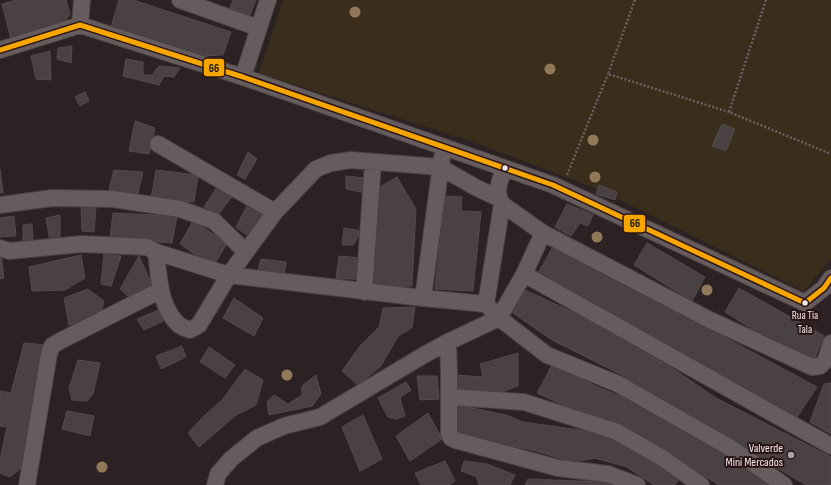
<svg xmlns="http://www.w3.org/2000/svg" width="831" height="485" font-family="'Sofia Sans Condensed',sans-serif">
<style>
.green{fill:#3b2d1b}
.building{fill:#494142;stroke:#534a4c}
.lines{fill:none;stroke-linecap:round;stroke-linejoin:round}
.street-casing{stroke:#4a4041;stroke-width:18}
.path{stroke:#6a6263;stroke-width:2.5;stroke-dasharray:2 2;stroke-linecap:butt}
.street{stroke:#665c5d;stroke-width:16}
.bus-1-casing{stroke:#281416;stroke-width:8}
.bus-1{stroke:#f7a600;stroke-width:5}
.tree{fill:#917858}
.bus-dot{fill:#f6e8e8;stroke:#281416;stroke-width:1.5}
.poi-dot{fill:#b0a3a3;stroke:#281416;stroke-width:1.5}
.labels{text-anchor:middle;dominant-baseline:central;stroke-width:4;stroke-linejoin:round;paint-order:stroke}
.bus-label{font-size:11px;fill:#f6e8e8;stroke:#281416}
.poi-label{font-size:12px;fill:#f6e8e8;stroke:#281416;text-anchor:end}
.line-badge{stroke:#281416;stroke-width:1.5}
.pale-badge-label{font-size:11px;text-anchor:middle;font-weight:bold;fill:#111}
</style>
<rect width="100%" height="100%" fill="#2d2223"/>
<path class="green" d="M283,0h548v259l-27,32 -204,-101 -130,-49 -211,-68z"/>
<path class="building" d="M17,0h49l4,14 -7,9 -52,16 -9,-35z
M119,0h14l98,32 -8,23 -23,1 -89,-29z
M233,0h23l-6,15 -20,-7z
M72,46l-1,17 -14,-4 1,-11z
M50,51l1,29 -15,-1 -5,-23z
M126,59l17,3v13h9l7,-9 21,2 -6,9 -10,-1 -5,9 -36,-9z
M85,92l4,9 -9,5 -5,-9z
M135,121l20,7 -6,26 -20,-3z
M722,124l13,5 -9,22 -14,-5z
M248,152l9,7 -12,20 -8,-4z
M0,169l3,24h-3z
M114,170l29,2 -6,24 -29,-2z
M156,170l42,5 -4,27 -43,-3z
M346,176l19,2v15l-19,-4z
M397,177l19,32 -4,77 -40,1 6,-99z
M219,184l15,10 -16,21 -14,-8z
M599,185l18,7 -2,8 -19,-6z
M445,196l17,1 -1,14 20,1 -8,79 -38,-2z
M249,202l14,11 -15,23 -12,-9z
M567,204l26,11 -5,11 -8,-3 -9,13 -16,-9z
M81,207h15l-2,25 -12,-1z
M113,213l64,3 -5,27 -62,-5z
M60,215v23l-10,4 -4,-24z
M14,216l2,20 -16,1v-19z
M193,221l34,22 -14,24 -33,-23z
M32,224l1,20 -10,3v-22z
M344,228l18,3 -9,14h-11z
M647,243l58,34 -13,24 -58,-36z
M554,245l263,142 -20,30 -259,-144z
M0,254h1l3,24 -4,1z
M104,254l17,2 -10,30 -10,-2z
M81,255l4,23 -20,12 -33,1 -3,-24z
M139,256l14,31 -21,13 -12,-11z
M339,256l21,2 -4,21h-20z
M261,259l25,3 -2,15 -27,-3z
M739,288l85,48 -10,24 -41,-18 -48,-30z
M88,289l16,12 -2,8 -7,12 -26,4 -5,-27z
M525,290l50,23 97,55 44,30 115,59v28h-25l-86,-51 -65,-36 -35,-24 -68,-34 -39,-27z
M234,298l29,20 -9,18 -31,-18z
M415,307l-3,21 -14,8 -17,30 -23,19 -16,-14 18,-25 19,-19 4,-19z
M161,309l4,11 -21,10 -7,-11z
M24,343l23,2 -22,120 -15,12 -10,-4v-13l7,-33 -7,-1v-35l11,2z
M182,346l4,11 -25,12 -5,-13z
M209,347l26,18 -10,13 -25,-16z
M518,353v33l-34,13 -30,-5 1,-19 28,2 -3,-13z
M78,360l22,3 -7,31 -6,7 -15,-1 -3,-12z
M552,365l46,22 34,14 113,65 28,19h-54l-55,-34 -127,-58z
M245,369l18,11 -7,25 -20,10 -37,32 -11,-14 17,-18 18,-16z
M316,375l5,19 -9,12 -43,9 -2,-13 7,-7 14,9 14,-9v-9z
M417,376h20l2,23 -19,1z
M406,382l5,8 -11,8 5,18 -9,3 -8,-2 -10,-19z
M831,383v51l-21,-12 14,-38z
M463,406l43,9 17,7 64,9 25,6 21,11 46,31 -4,6h-21l-27,-18 -32,-9 -21,4 -46,-13 -52,-9 -27,-10 4,-22z
M67,411l27,5 -4,20 -28,-7z
M428,413l14,26 -32,22 -14,-25z
M363,415l19,44 -22,12 -18,-44z
M445,461l10,20 -6,4h-28l-6,-12z
M464,461l23,3 28,11 -5,10h-31l-2,-8 -16,-6z
M528,479l77,3 9,3h-89z"/>
<g class="lines">
<defs>
<path id="street" d="M180,0l79,28
M80,25l2,-25
M0,50l80,-25 163,52 310,108 252,118 19,-15 7,-10
M243,77l25,-77
M158,144l117,68
M504,168c-4,14 -10,23 -2,36l41,29 167,87 102,47 8,-1 6,-6 5,-17
M0,205l52,-7 61,1 67,10 34,12 32,31
M0,248l9,3 73,-7 65,3 9,5 73,23 46,-63 41,-43 15,-6 20,-3 89,7 35,20 23,11
M156,252c3,24 3,55 23,73 3,2 8,4 11,5l9,-5 30,-50 194,23 63,6 13,14 25,-44 19,-41
M524,274l307,172
M364,292l9,-130
M423,298l19,-141
M486,304l16,-100
M448,342l1,30v62l2,4 4,2 103,28 50,6 29,11
M450,397l74,5 91,29 46,26 40,28
M27,485l22,-131 3,-8 8,-5 101,-51
M215,485l3,-11 13,-15 26,-21 27,-12 36,-9 104,-62 24,-13 51,-24 48,37 71,29 116,66 50,35"/>
</defs>
<use href="#street" class="street-casing"/>
<path class="path" d="M635,0l-27,74 121,38
M766,0l-37,112 102,42
M567,175l41,-101"/>
<use href="#street" class="street"/>
<defs>
<path id="bus-1" d="M0,50l80,-25 163,52 310,108 252,118 19,-15 7,-10"/>
</defs>
<use href="#bus-1" class="bus-1-casing"/>
<use href="#bus-1" class="bus-1"/>
</g>
<g class="tree">
<circle cx="355" cy="12" r="5.5"/>
<circle cx="550" cy="69" r="5.5"/>
<circle cx="593" cy="140" r="5.5"/>
<circle cx="595" cy="177" r="5.5"/>
<circle cx="597" cy="237" r="5.5"/>
<circle cx="707" cy="290" r="5.5"/>
<circle cx="287" cy="375" r="5.5"/>
<circle cx="102" cy="467" r="5.5"/>
</g>
<g class="bus-dot">
<circle cx="505" cy="168" r="3.5"/>
<circle cx="805" cy="303" r="3.5"/>
</g>
<circle class="poi-dot" cx="791" cy="455" r="4"/>
<g class="labels">
<g class="bus-label">
<text x="805" y="315">Rua Tia<tspan x="805" dy="14">Tala</tspan></text>
</g>
<g class="poi-label">
<text x="783" y="448">Valverde<tspan x="783" dy="14">Mini Mercados</tspan></text>
</g>
</g>
<g class="line-badge">
<rect x="203" y="58" width="22" height="19" rx="4" fill="#f7a600"/>
<rect x="623" y="214" width="23" height="19" rx="4" fill="#f7a600"/>
</g>
<g class="pale-badge-label">
<text x="214" y="72">66</text>
<text x="635" y="227">66</text>
</g>
</svg>
